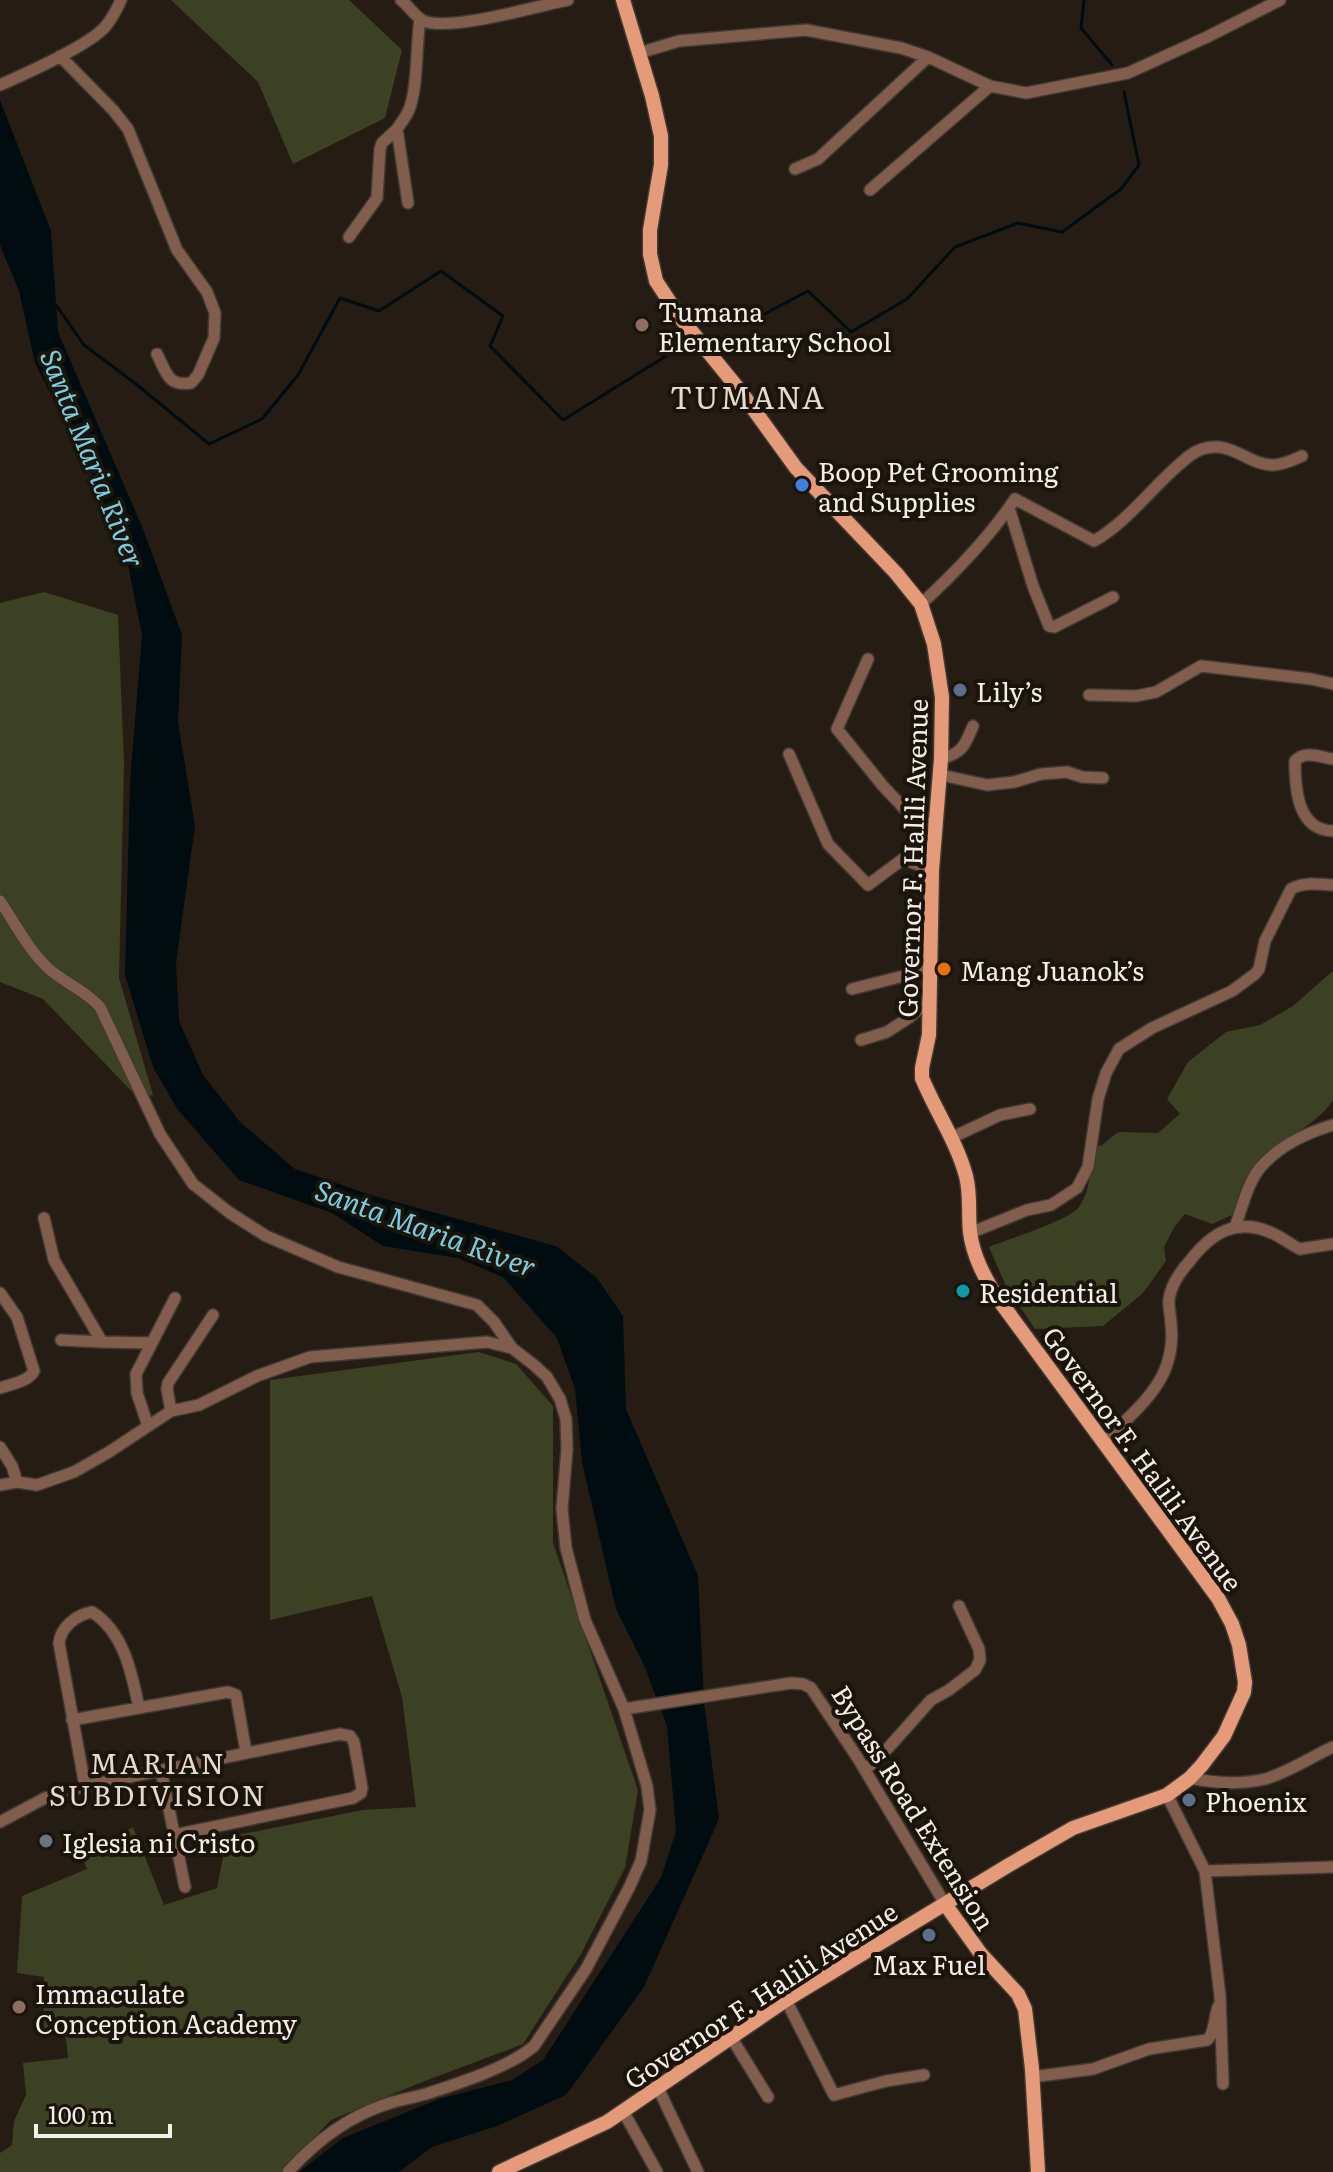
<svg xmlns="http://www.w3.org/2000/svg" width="1333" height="2172" font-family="Literata,serif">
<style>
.green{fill:#3d4124}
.water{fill:#010c10}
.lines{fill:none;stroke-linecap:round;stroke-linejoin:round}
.stream{stroke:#010c10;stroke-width:3}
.minor-casing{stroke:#423a32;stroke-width:14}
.major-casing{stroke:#423a32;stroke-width:17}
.minor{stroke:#815d4d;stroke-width:11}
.major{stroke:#e59b79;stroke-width:14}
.education-dot{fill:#8d6e63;stroke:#1b140b;stroke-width:3}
.shop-dot{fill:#3f7fe0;stroke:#1b140b;stroke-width:3}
.service-dot{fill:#5c6f8a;stroke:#1b140b;stroke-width:3}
.food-dot{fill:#e8710a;stroke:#1b140b;stroke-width:3}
.culture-dot{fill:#0f9aa8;stroke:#1b140b;stroke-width:3}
.worship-dot{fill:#6b7280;stroke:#1b140b;stroke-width:3}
.labels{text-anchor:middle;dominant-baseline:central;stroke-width:8;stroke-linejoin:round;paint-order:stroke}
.poi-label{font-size:26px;fill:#f4efe9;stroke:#1b140b;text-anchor:start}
.street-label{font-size:26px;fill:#f4efe9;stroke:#1b140b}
.water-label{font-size:28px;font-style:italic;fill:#77cee4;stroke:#1b140b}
.neighbourhood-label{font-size:28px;letter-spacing:2px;fill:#e6dbcf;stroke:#1b140b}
.quarter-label{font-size:30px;letter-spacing:2px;fill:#e6dbcf;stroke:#1b140b}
</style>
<rect width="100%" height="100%" fill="#251d14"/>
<path class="green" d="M171,0h178l53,50 -17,68 -92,46 -35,-82z
M44,592l74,23 6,149 -5,214 34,117 -15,3 -95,-99 -43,-17v-379z
M1333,971v129c-19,30 -64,42 -85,74 -8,11 -11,28 -16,41l-20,9 -27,-10 -10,12 -11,21 2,14 -23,32 -40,33 -68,3 -29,-43 -17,-39c17,-7 81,-27 90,-40 12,-17 12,-41 15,-60l8,-2 16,-13 40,1 22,-19 -13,-15 21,-37 38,-30 34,-7 33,-19z
M479,1352l37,12 37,42v137l85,247 -13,78 -44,86 -58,90 -106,40 -86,36 -48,52h-283v-19l12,-8 2,-24 12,-26 -3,-32 45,-5 -3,-28 -21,-1v-52l-27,-4 5,-77 65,-27 -4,-10 50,-32 31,78 53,-17 10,-51 136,-27 53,-3 -14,-110 -30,-101 -102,24v-240z"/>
<path class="water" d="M0,100l51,131 7,101 85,197 39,106 -4,87 17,104 -19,137 3,58 24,54 37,47 55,47 79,27 182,50 41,32 26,38 3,93 72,167 6,126 15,117 -75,168 -78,108 -69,31 -65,21 -33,25h-100l44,-34 96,-39 73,-19 31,-20 118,-182 15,-47 -9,-105 -23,-61 -28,-56 -34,-147 -7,-73 -18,-51 -54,-61 -45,-19 -75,-12 -51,-33 -93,-33 -61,-70 -25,-43 -28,-92 5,-193 12,-147 -16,-80 -34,-79 -57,-113 -16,-72 -19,-46z"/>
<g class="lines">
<path class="stream" d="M1084,0l-3,28 31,37
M56,305l28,40 52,39 73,60 53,-25 36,-44 42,-77 39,13 62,-40 62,45 -13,30 73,74 124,-77
M708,325l51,-8 49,-26 43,41 56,-33 48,-52 63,-24 44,9 59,-43 18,-24 -15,-73"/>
<defs>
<path id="minor" d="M401,0c8,6 14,17 23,21 25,11 113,-15 144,-21
M639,53l40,-12 127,-11 95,18 27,9 62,29 36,7 102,-20 79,-36 73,-37
M60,56l53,54 15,19 49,121 30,42 8,21 -1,25 -16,37 -7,8c-23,4 -25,-11 -34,-29
M0,85c25,-11 88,-39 105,-58 7,-8 12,-18 16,-27
M795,169l23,-10 110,-102
M870,190l120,-104
M408,203l-11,-74c4,-6 8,-11 11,-17 10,-20 8,-68 12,-93
M349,237l28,-39 3,-49 2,-6 15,-14
M1009,508l24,78 16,40 5,1 59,-30
M921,604c35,-32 67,-65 94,-105l79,42c30,-17 53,-47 78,-70 9,-8 18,-18 30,-22 31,-9 45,16 71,16 10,0 20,-5 29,-9
M868,659l-31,70 46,57 33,35 19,3
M1089,695l47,1 20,-4 45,-26 110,13 22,5
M789,754l39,90 40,41 35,-26 29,11
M941,759c21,-6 24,-13 32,-33
M1333,759c-13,-2 -28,-9 -38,2 0,27 2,69 38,70
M941,775l46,10 27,-3 27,-8 26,-2 15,5 21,1
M0,901c15,22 29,50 49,68 16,14 37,22 51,38l60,127 33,50 37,29 36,23 72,31 139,38 17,17 18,26
M852,989l79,-20
M861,1040l26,-8 23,-15 19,-17
M953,1137l47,-22 30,-6
M44,1218l10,42 48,82 50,1
M1235,1227c7,-19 12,-42 24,-58 19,-23 47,-36 74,-44
M970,1233l57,-23 24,-5 26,-17 11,-21 10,-68 8,-26 13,-24 33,-21 80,-37 23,-17 4,-5 6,-28 26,-52c13,-7 28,-5 42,-4
M0,1293l17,24 17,54c-6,11 -23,13 -34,17
M61,1340l41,2
M171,1411l-4,-22 1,-6 45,-68
M148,1426l-11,-33 -1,-19 39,-76
M1104,1442c20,-21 48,-43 60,-70 7,-16 9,-31 7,-48 0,-8 -3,-17 -2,-25 2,-13 11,-27 20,-37 22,-29 48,-46 85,-28 9,4 17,11 26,15l33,-5
M0,1447l12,19 5,16
M0,1485l17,-3 20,3 37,-13 35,-20 62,-41 28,-6 58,-29 53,-19 177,-15 25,6 22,17 13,12 13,22 6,20 1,30 -5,60 4,39 19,72 39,89 9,30 14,47 3,24 -9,51 -12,27 -43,81 -52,77c-24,21 -77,38 -108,48 -14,4 -29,6 -42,11 -38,13 -70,38 -96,67
M624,1709l167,-26 12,1 8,4 46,69 88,147
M72,1720l156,-28 8,3 10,57
M161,1770l24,117
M865,1770l24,-23 42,-47 18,-10 26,-20 5,-10 -1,-11 -20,-43
M1190,1778c24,5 50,7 75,1 20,-5 48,-23 68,-32
M85,1786l-26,-143c2,-16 17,-28 33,-31 32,20 40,62 47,96
M1167,1795l38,76 15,125 3,88
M0,1822l45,-24 40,-12 255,-52 10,2 4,6 8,46 -1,5 -8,5 -179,37
M1205,1871l128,-4
M786,2000l48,95 52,-14 38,-6
M731,2037l37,60
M1032,2077l61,-8 56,-20 58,-9c8,-6 7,-23 11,-33
M658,2088l40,84
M623,2111l34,61"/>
<path id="major" d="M945,1904l36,50 37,40 7,15 7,60 6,103
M499,2172l108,-50 179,-122 223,-135 64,-37 94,-33 23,-17 12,-13 22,-29 20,-44 1,-10 -6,-37 -7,-21 -14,-26 -222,-302c-12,-20 -23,-40 -26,-64 -2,-19 1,-37 -4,-56 -10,-36 -30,-64 -44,-98v-10l7,-33 3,-165 9,-111 1,-62 -8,-53 -13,-40 -25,-31 -100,-105 -55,-76 -62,-76 -23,-35 -6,-27v-24l11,-65v-29l-9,-40 -29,-96"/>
</defs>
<use href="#minor" class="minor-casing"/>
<use href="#major" class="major-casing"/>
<use href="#minor" class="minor"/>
<use href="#major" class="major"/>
</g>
<g class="education-dot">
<circle cx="642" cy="325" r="8"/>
<circle cx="19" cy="2007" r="8"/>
</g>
<circle class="shop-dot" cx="802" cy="485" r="8"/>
<g class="service-dot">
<circle cx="960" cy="690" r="8"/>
<circle cx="1189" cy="1800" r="8"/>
<circle cx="929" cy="1935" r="8"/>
</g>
<circle class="food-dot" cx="944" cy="969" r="8"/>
<circle class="culture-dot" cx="963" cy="1291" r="8"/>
<circle class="worship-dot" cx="46" cy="1841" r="8"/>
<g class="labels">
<g class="poi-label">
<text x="658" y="310">Tumana<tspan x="658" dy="30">Elementary School</tspan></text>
<text x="818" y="470">Boop Pet Grooming<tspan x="818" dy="30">and Supplies</tspan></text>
<text x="976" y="690">Lily’s</text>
<text x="960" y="969">Mang Juanok’s</text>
<text x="979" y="1291">Residential</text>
<text x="1205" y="1800">Phoenix</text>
<text x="62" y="1841">Iglesia ni Cristo</text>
<text x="929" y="1963" text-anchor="middle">Max Fuel</text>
<text x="35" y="1992">Immaculate<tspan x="35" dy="30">Conception Academy</tspan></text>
</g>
<g class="street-label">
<text transform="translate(911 858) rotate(-88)">Governor F. Halili Avenue</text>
<text transform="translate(1144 1458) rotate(54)">Governor F. Halili Avenue</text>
<text transform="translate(915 1807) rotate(58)">Bypass Road Extension</text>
<text transform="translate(760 1994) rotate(-33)">Governor F. Halili Avenue</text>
</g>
<g class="water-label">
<text transform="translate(94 458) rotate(68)">Santa Maria River</text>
<text transform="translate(426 1227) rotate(20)">Santa Maria River</text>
</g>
<g class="neighbourhood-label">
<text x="158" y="1762">MARIAN<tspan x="158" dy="32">SUBDIVISION</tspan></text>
</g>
<g class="quarter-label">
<text x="748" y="396">TUMANA</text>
</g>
</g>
<path d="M36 2124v12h134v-12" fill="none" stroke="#f4efe9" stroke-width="4"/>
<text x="48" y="2124" font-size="24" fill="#f4efe9" stroke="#1b140b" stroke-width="6" paint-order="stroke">100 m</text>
</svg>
